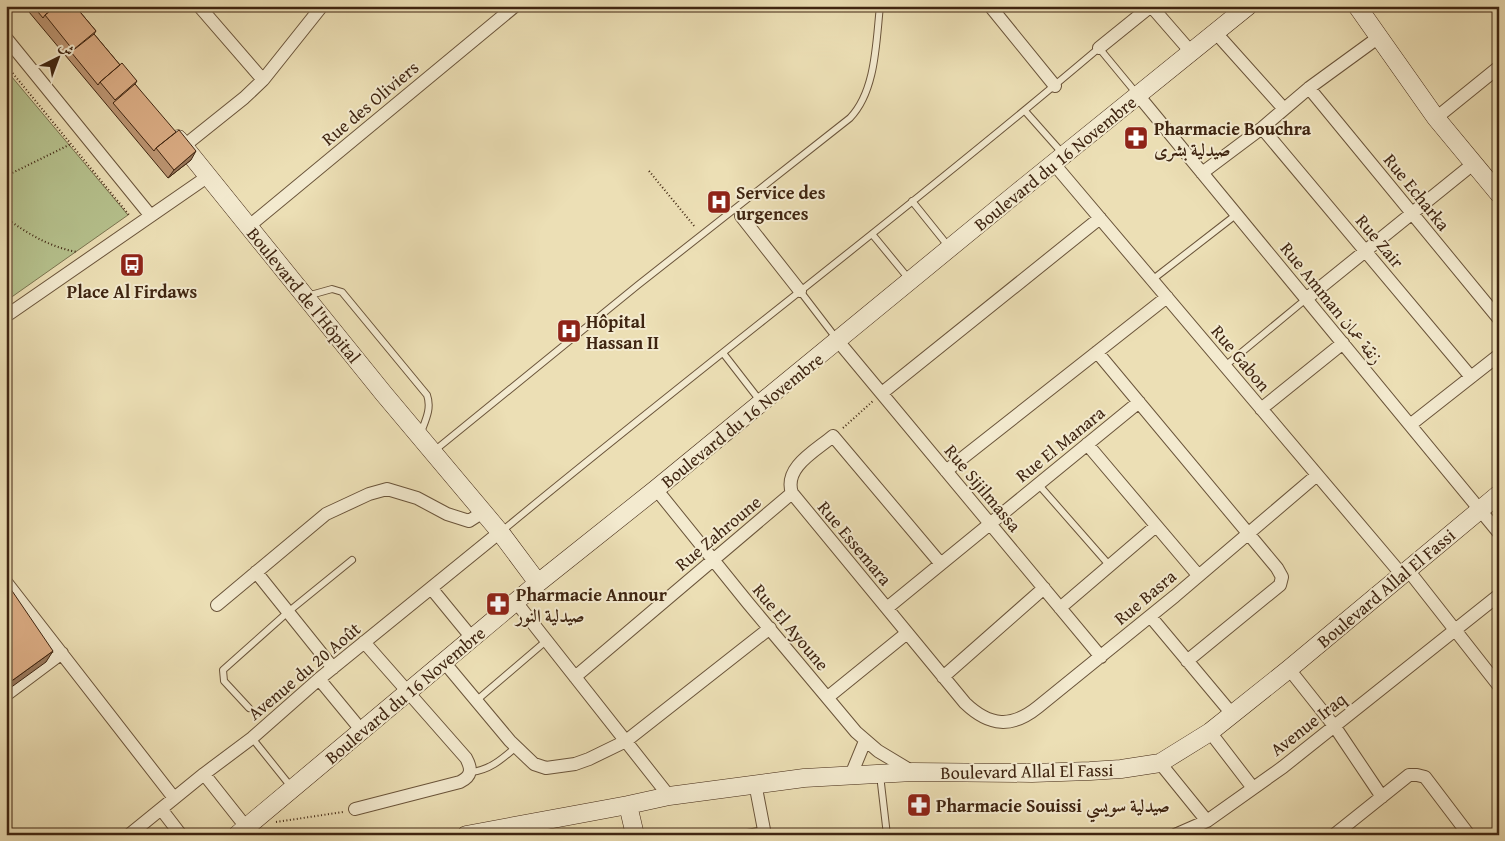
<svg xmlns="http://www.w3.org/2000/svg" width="1505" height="841" font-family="'Gentium Book Plus',Amiri,serif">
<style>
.green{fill:#b6c28e;stroke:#7a7450}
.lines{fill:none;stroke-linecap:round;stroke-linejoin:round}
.lane-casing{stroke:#6a543a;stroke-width:8}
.street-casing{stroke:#6a543a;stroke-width:14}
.secondary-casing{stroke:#3f2511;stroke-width:19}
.path{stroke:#3f2511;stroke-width:2;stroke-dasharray:1 2.5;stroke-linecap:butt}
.lane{stroke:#f3eacf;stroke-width:6}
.street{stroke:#f3eacf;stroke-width:12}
.secondary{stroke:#f3eacf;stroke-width:18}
.wall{fill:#bc9572;stroke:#3f2511}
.shaded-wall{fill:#99795d;stroke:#3f2511}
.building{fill:#dbad85;stroke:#3f2511}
.labels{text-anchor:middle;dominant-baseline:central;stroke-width:4;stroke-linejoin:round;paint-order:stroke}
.street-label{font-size:18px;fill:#3f2511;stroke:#f3eacf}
.poi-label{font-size:18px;font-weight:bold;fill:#3f2511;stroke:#f3eacf;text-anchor:start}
</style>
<rect width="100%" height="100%" fill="#ecdfb5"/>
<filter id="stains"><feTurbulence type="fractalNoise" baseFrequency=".004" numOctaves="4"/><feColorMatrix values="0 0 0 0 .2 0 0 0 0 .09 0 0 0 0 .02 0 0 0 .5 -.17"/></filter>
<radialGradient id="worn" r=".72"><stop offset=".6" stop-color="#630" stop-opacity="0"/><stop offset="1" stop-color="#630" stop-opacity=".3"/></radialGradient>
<path class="green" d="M6,70l122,145 -122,86z"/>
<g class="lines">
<defs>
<path id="lane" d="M1025,111l39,44
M912,201l37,46
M872,234l37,45
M1152,280l85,-66
M800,291l36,47
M307,296l25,-7 10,3 85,103c5,14 -2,26 -7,40
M723,353l38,49
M1225,366l81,-67
M434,451l204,-166 212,-167c26,-27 26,-76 30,-112
M1038,484l72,82
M502,531c197,-163 401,-317 597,-483l38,46
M477,700l69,-59
M249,708l-25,-27 -1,-11 65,-58 64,-52
M252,738l40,50
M471,772c19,-2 31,-13 45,-25
M880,775l7,60
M736,835l28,-5"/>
<path id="street" d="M199,6l64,74
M990,6l65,80
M1151,6l40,46
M1216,33l68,76
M6,38l144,177
M1099,48l52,-42
M1309,88l190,231
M1138,95l361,438
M1436,118l63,-51
M1262,128l209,249
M184,146l60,-48 19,-18 59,-74
M1054,164l348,411
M1202,173l60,-45 47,-40 70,-51
M741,216l59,75
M248,227l267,-221
M1306,299l167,-135
M6,316l201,-139
M838,341l263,316
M1097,352l180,216 5,9 -2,8 -93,76
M882,393l218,-175
M1261,409l82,-66
M1410,425l89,-70
M1087,444l111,131
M946,471l221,-174
M656,489l92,114 108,129 22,19 35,21
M941,564l-108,-128c-16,14 -50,31 -41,57l173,210c25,24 47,25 73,4l137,-111 142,-121
M1408,570l91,116
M256,572l77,96
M6,582l168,216
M431,588l41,50
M516,602l153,194
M217,605l109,-91 43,-20 18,-5 30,9 30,16 22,7 14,-9
M887,608l252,-206
M1060,608l96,-82
M1150,616l82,98
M444,662l66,79 24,23 12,4 29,-4 14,-5 37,-18 144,-113
M1289,669l46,58 47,70
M575,677l217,-184
M943,677l101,-89
M319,679l43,52
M6,695l56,-42
M828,697l79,-64
M1210,732l43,56
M1160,763l47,58
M204,774l42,53
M851,775l14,-34
M755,783l10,52
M161,809l20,26
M355,809l105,-27c12,-6 12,-13 6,-24l-102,-116
M129,835l75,-61 48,-36 67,-59 181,-147
M1175,835l32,-14 76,-54 216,-172
M1334,835l75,-60h8l8,2 44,58"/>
<path id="secondary" d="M1357,6l79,112 63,76
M178,139l206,255 116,138 38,51
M628,805l7,30
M237,835l301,-252 118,-94 362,-297 230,-186
M466,835l162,-30 41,-9 135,-18 109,-6 119,1 58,-2 31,-2 39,-6 50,-31 79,-63 210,-175"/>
</defs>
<use href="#lane" class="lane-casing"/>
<use href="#street" class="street-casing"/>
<use href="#secondary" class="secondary-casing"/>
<path class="path" d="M6,65l124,151
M649,171l46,56
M6,176l65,-32
M6,218c22,16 44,29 71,34
M843,428l30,-27
M276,822l67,-10"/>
<use href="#lane" class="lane"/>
<use href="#street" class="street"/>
<use href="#secondary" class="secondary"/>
</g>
<path class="wall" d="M24,6h51l21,25 -2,3 26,31 17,16 -2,3 56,76 -23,18z"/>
<path class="shaded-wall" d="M196,151l-5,9 -23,18 6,-8z
M53,651l-7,11 -40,29v-6z"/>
<path class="building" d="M33,6h23l-11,9 -2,3z
M56,6h19l21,25 -23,19 -28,-35z
M94,34l26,31 -20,17 -2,3 -27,-33z
M122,63l15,18 -22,19 -15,-18z
M135,84l41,48 -20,16 -2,3 -41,-48z
M179,130l17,21 -22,19 -18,-22z
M6,582l47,69 -47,34z"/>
<defs>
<symbol id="pharmacy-square" viewBox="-11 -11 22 22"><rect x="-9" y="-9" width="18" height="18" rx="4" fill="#8f2418" stroke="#f3eacf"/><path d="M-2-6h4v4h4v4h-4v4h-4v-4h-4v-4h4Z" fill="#fff"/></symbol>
<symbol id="hospital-square" viewBox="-11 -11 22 22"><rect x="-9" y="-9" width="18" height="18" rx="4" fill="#8f2418" stroke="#f3eacf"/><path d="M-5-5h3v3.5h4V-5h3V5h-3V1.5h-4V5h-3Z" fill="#fff"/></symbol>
<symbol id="bus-square" viewBox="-11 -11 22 22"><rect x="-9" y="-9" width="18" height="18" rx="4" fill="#8f2418" stroke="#f3eacf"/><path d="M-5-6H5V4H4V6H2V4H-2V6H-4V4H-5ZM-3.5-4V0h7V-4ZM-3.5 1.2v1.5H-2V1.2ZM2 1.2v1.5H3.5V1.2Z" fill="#fff"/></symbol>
</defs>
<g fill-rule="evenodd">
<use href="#pharmacy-square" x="1122" y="124" width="28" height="28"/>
<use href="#hospital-square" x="705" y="188" width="28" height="28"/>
<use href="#bus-square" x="118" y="251" width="28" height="28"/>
<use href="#hospital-square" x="555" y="317" width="28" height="28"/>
<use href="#pharmacy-square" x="484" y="590" width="28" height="28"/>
<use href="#pharmacy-square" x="905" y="791" width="28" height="28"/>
</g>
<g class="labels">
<g class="street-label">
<text transform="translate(370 103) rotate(-40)">Rue des Oliviers</text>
<text transform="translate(1055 163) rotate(-39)">Boulevard du 16 Novembre</text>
<text transform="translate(1417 192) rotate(51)">Rue Echarka</text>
<text transform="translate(1380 241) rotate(50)">Rue Zair</text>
<text transform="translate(304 295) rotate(51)">Boulevard de l'Hôpital</text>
<text transform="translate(1332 303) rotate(51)">Rue Amman زنقة عمان</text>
<text transform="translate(1241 358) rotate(50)">Rue Gabon</text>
<text transform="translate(742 420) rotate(-39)">Boulevard du 16 Novembre</text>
<text transform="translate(1060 444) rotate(-39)">Rue El Manara</text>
<text transform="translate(983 488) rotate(50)">Rue Sijilmassa</text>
<text transform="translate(718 533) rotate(-40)">Rue Zahroune</text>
<text transform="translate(855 543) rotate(50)">Rue Essemara</text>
<text transform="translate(1386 588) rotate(-40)">Boulevard Allal El Fassi</text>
<text transform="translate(1145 597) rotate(-40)">Rue Basra</text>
<text transform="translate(791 627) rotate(50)">Rue El Ayoune</text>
<text transform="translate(304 671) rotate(-40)">Avenue du 20 Août</text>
<text transform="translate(405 695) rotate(-40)">Boulevard du 16 Novembre</text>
<text transform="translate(1308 724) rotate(-38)">Avenue Iraq</text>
<text transform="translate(1027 771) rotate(-1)">Boulevard Allal El Fassi</text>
</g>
<g class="poi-label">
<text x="1154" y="128">Pharmacie Bouchra<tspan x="1154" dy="21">صيدلية بشرى</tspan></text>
<text x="736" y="192">Service des<tspan x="736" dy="21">urgences</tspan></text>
<text x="132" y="291" text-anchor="middle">Place Al Firdaws</text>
<text x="586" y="321">Hôpital<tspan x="586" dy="21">Hassan II</tspan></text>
<text x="516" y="594">Pharmacie Annour<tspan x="516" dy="21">صيدلية النور</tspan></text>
<text x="936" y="805">Pharmacie Souissi صيدلية سويسي</text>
</g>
</g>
<rect width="1505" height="841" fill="none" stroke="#ecdfb5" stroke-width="25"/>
<rect x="8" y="8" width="1490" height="826" fill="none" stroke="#3f2511" stroke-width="2.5"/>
<rect x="12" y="12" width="1480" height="816" fill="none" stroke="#3f2511"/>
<g transform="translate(58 58) rotate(42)" stroke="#f3eacf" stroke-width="4" paint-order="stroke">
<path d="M0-4L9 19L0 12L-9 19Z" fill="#3f2511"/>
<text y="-8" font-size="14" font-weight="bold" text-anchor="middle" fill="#3f2511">ش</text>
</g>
<rect width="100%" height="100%" filter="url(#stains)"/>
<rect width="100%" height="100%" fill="url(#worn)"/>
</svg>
